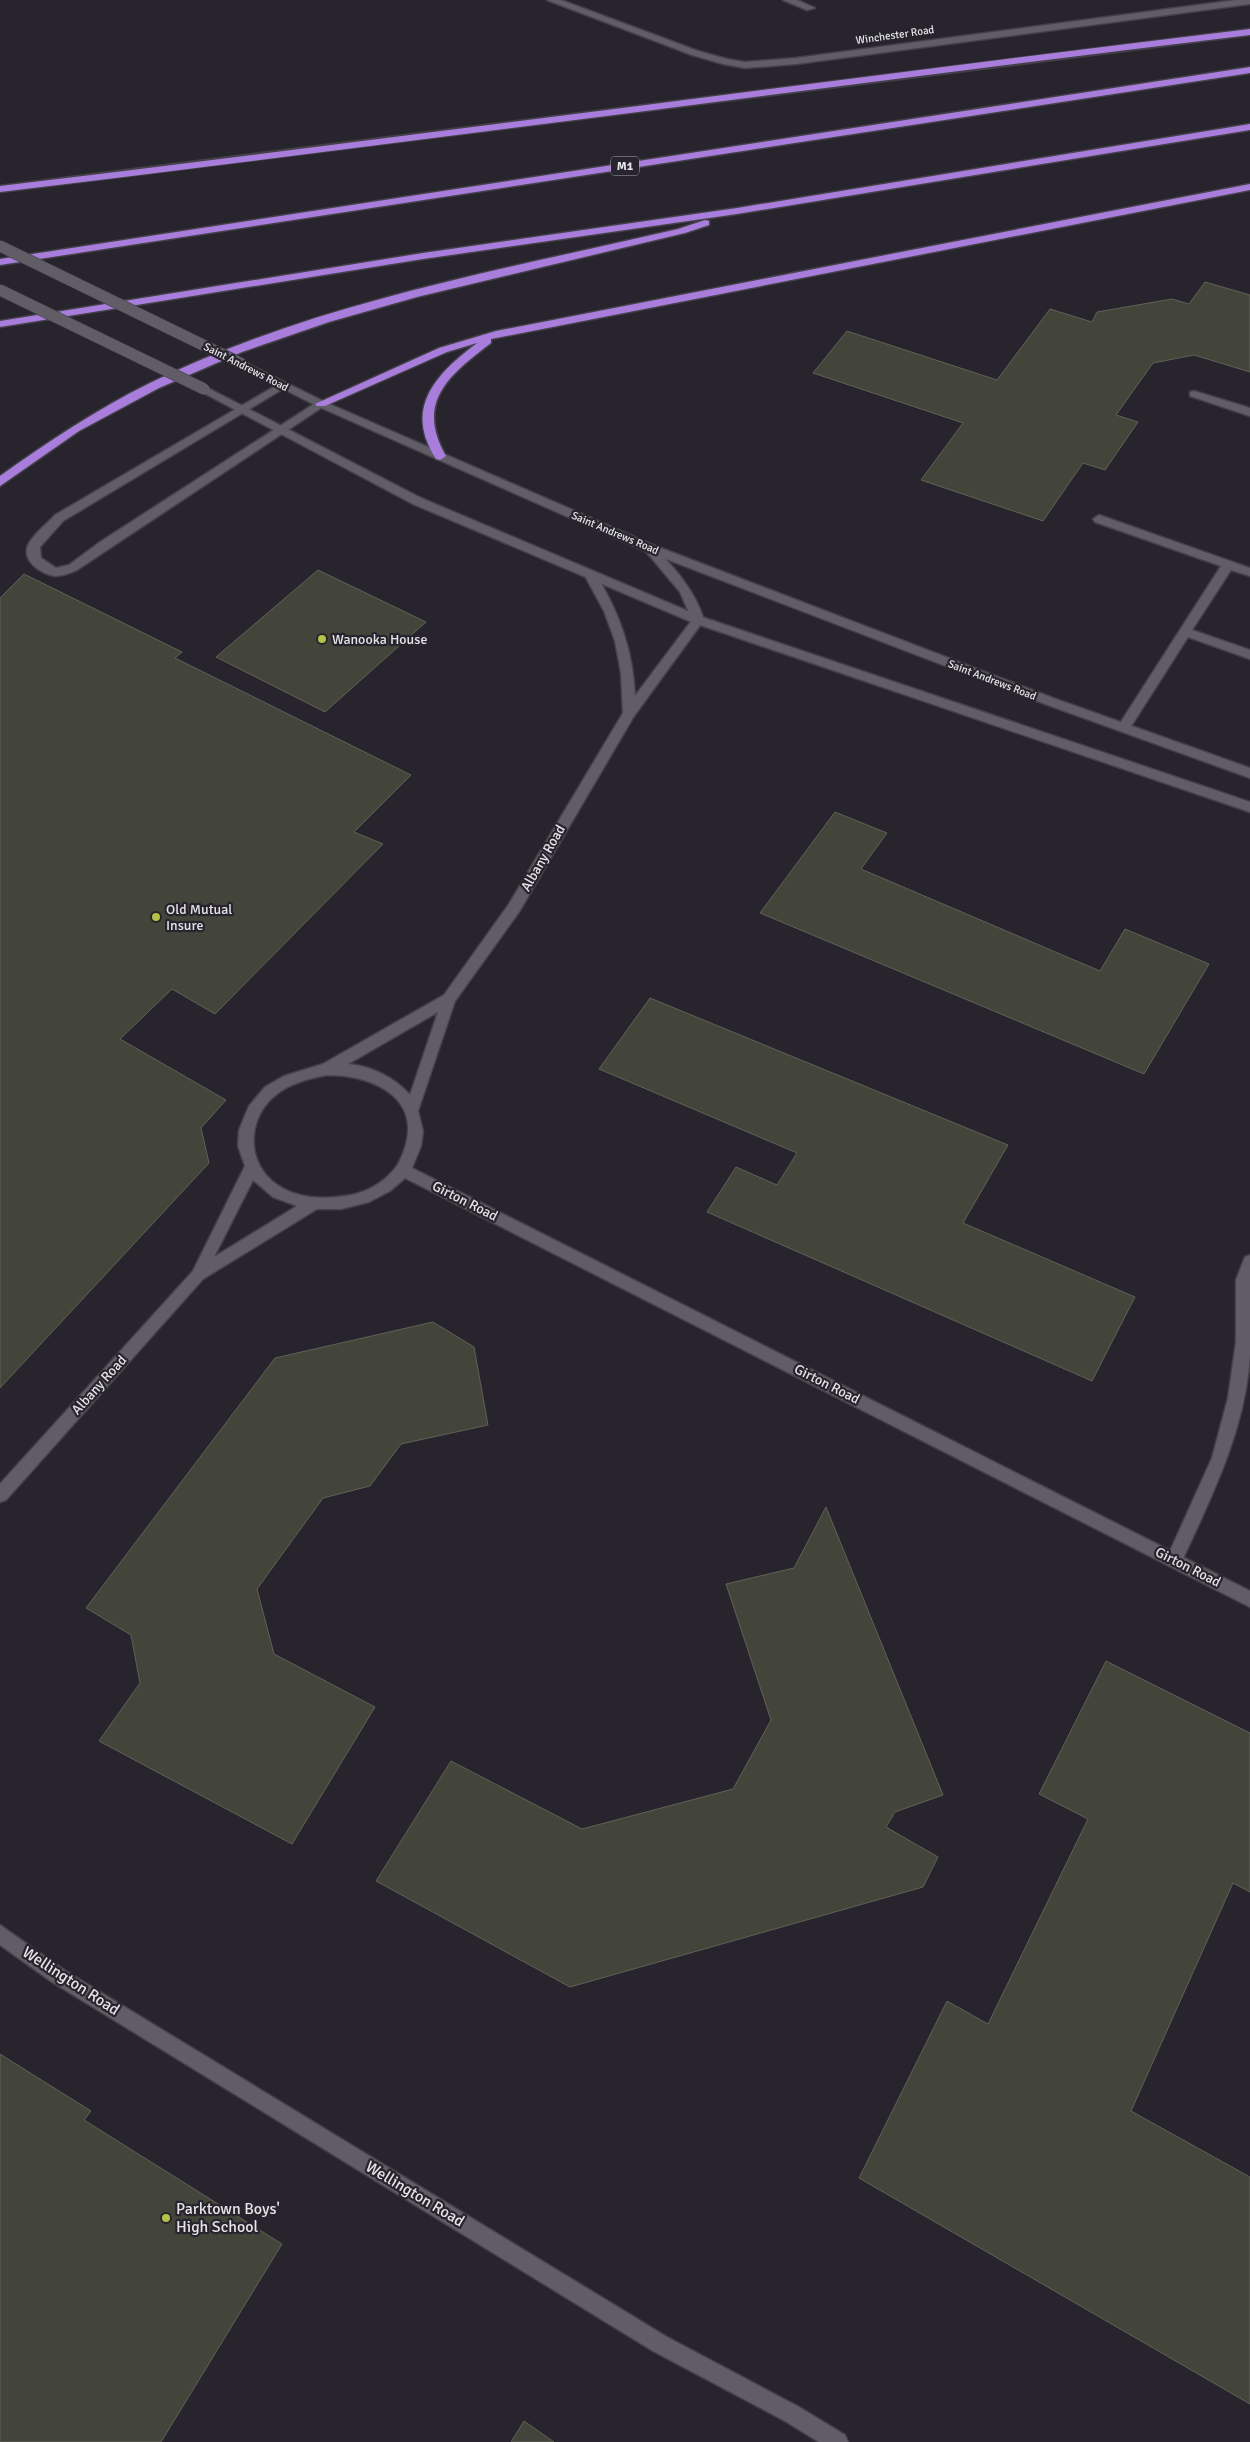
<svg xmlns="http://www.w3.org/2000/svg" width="1250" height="2442" font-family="Signika,sans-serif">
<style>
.building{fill:#43453b;stroke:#606257}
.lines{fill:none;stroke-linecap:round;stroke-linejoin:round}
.lane-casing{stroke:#434048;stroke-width:3}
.street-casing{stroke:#434048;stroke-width:3}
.secondary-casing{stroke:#434048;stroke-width:3}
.highway-casing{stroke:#434048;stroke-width:3}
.lane{fill:#615d67;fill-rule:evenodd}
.street{fill:#615d67;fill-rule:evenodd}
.secondary{fill:#615d67;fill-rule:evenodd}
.highway{fill:#a87ddc;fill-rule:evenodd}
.secondary-bridge-casing{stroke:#434048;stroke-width:12;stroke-linecap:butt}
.secondary-bridge{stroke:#615d67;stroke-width:11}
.poi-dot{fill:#b4c24a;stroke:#27242d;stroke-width:2}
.labels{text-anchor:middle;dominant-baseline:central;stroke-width:4.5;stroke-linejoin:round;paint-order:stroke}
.far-street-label{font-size:11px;fill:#e5e3e9;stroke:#27242d}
.shield{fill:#27242d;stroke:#acaab1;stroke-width:1}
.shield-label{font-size:12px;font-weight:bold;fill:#e5e3e9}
.poi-label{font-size:14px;fill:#e5e3e9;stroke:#27242d;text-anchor:start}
.street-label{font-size:14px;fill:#e5e3e9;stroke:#27242d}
.near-street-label{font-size:16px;fill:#e5e3e9;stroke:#27242d}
.near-poi-label{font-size:16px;fill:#e5e3e9;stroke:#27242d;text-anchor:start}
</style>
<rect width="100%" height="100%" fill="#27242d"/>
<path class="building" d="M1205,282l45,13v77l-56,-17 -41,8 -37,52 22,7 -33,48 -22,-7 -40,58 -122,-41 42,-57 -150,-50 34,-42 150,49 53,-71 42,13 5,-10 75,-13 17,5z
M318,570l108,52 -101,90 -109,-55z
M24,574l158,78 -7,6 236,117 -57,57 29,12 -168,170 -43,-25 -52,50 106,61 -25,28 8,35 -209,225v-790z
M835,812l52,21 -26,36 239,102 25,-42 84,35 -65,110 -384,-161z
M650,998l358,147 -45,78 172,74 -43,84 -385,-169 29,-45 41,18 20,-32 -198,-84z
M433,1322l41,25 14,78 -87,19 -31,42 -47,12 -66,91 17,65 101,53 -83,137 -193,-103 41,-58 -9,-48 -45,-27 189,-250z
M826,1507l117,288 -48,17 -9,15 52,30 -15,30 -353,100 -194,-106 75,-120 131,68 151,-40 38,-69 -45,-136 68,-16z
M1106,1661l144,72v159l-17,-9 -102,228 119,66v227l-391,-226 88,-177 41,23 100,-205 -49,-25z
M0,2054l91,57 -7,9 198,124 -121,198h-161z
M524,2421l30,21h-43z"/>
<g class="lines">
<defs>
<path id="lane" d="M783,0h14l18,8 -8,2z
M1194,391l56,17v8l-60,-20v-4z
M1099,515l151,53v8l-19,-6 -39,60 58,20v9l-62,-22 -60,94 -5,1 -6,-4 104,-162 -126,-44 -2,-3z
M1250,1255c0,33 0,66 0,99 -4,75 -39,144 -70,211l-6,2 -6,-2 -2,-5 46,-102 16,-60 8,-56v-62l9,-23z"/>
<path id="street" d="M547,0h14l137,51 29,8 18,3 51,-4 440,-58h14v4l-454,60 -51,4 -22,-4 -31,-9z
M282,382l6,3 -2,2 -223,134 -23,26 1,11 15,10 13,-3 31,-23 217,-140h8l2,2 -250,166c-7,3 -15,6 -22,6 -13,-2 -31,-13 -28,-28 3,-11 20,-24 28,-33z
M649,544l4,1c21,23 42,45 51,75l-70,96 -115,196 -64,89 -37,110 5,20 -2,15 -9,22 838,423v16l-845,-429 -15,13 -21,11 -28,7h-24l-114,70 -197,221 -6,2v-18l193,-213 52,-105 -7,-20 1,-16 10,-24 16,-19 19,-11 39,-12 121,-69 65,-91 114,-191 -2,-40 -6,-32 -11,-30 -19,-35 2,-3h8c24,39 38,77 40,123l57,-76 -12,-28 -37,-44zM438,1012l-28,83c-16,-18 -39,-29 -62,-31zM327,1075c50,0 100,26 74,83 -8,19 -30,33 -50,37 -22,4 -46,5 -67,-6 -40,-20 -40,-74 -3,-98 14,-9 30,-13 46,-16zM253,1180l20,17 24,9 -83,51z
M0,1925l64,45 603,367 132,70 46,28 3,7h-29l-34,-21 -132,-70 -601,-369 -52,-37z"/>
<path id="secondary" d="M244,362l81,40 328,143 400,153 197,70v10l-205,-74 -400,-153 -328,-145 -77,-39 -2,-2z
M204,386l217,112 281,119 548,185v10l-556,-189 -281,-119 -213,-113v-4z"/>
<path id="highway" d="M1250,29v6c-417,50 -833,107 -1250,157v-6c417,-50 833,-107 1250,-157z
M1250,67v6l-1250,192v-6z
M1250,124v6l-513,84 -314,45 -423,68v-6l423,-68 314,-45z
M1250,184v6l-759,149v4c-42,32 -76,59 -45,113l-6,4 -4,-1c-33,-51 0,-85 41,-116l-30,9 -122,54h-8l-2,-2 124,-56 57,-17z
M705,220l4,1v4l-24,8 -268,64 -88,25 -87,30 -83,36 -80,43 -79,55v-10c48,-34 97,-67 150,-93 163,-80 352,-113 528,-154z"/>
</defs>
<use href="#lane" class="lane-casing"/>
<use href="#street" class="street-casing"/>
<use href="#secondary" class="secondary-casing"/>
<use href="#highway" class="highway-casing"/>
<use href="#lane" class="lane"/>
<use href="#street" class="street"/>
<use href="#secondary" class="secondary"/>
<use href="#highway" class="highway"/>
<defs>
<path id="secondary-bridge" d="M0,246l244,119
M0,290l204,99"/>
</defs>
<use href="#secondary-bridge" class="secondary-bridge-casing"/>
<use href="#secondary-bridge" class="secondary-bridge"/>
</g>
<g class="poi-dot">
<circle cx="322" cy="639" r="5"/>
<circle cx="156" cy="917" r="5"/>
<circle cx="166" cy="2218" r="5"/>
</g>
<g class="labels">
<g class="far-street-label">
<text transform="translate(895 35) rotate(-8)">Winchester Road</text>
<text transform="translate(246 367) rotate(27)">Saint Andrews Road</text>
<text transform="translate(615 533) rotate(23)">Saint Andrews Road</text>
<text transform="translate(992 680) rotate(21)">Saint Andrews Road</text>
</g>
<rect class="shield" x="611" y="156.5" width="28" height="19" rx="4"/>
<g class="shield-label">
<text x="625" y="166">M1</text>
</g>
<g class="poi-label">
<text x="332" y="639">Wanooka House</text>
<text x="166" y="909">Old Mutual<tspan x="166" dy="16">Insure</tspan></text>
</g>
<g class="street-label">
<text transform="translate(543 858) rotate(-60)">Albany Road</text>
<text transform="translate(465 1201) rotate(27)">Girton Road</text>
<text transform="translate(827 1384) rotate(27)">Girton Road</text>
<text transform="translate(99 1385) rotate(-48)">Albany Road</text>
<text transform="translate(1188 1567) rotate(27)">Girton Road</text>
</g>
<g class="near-street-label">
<text transform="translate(71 1981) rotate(33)">Wellington Road</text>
<text transform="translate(415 2194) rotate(31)">Wellington Road</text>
</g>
<g class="near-poi-label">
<text x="176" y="2209">Parktown Boys'<tspan x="176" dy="18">High School</tspan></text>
</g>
</g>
</svg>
